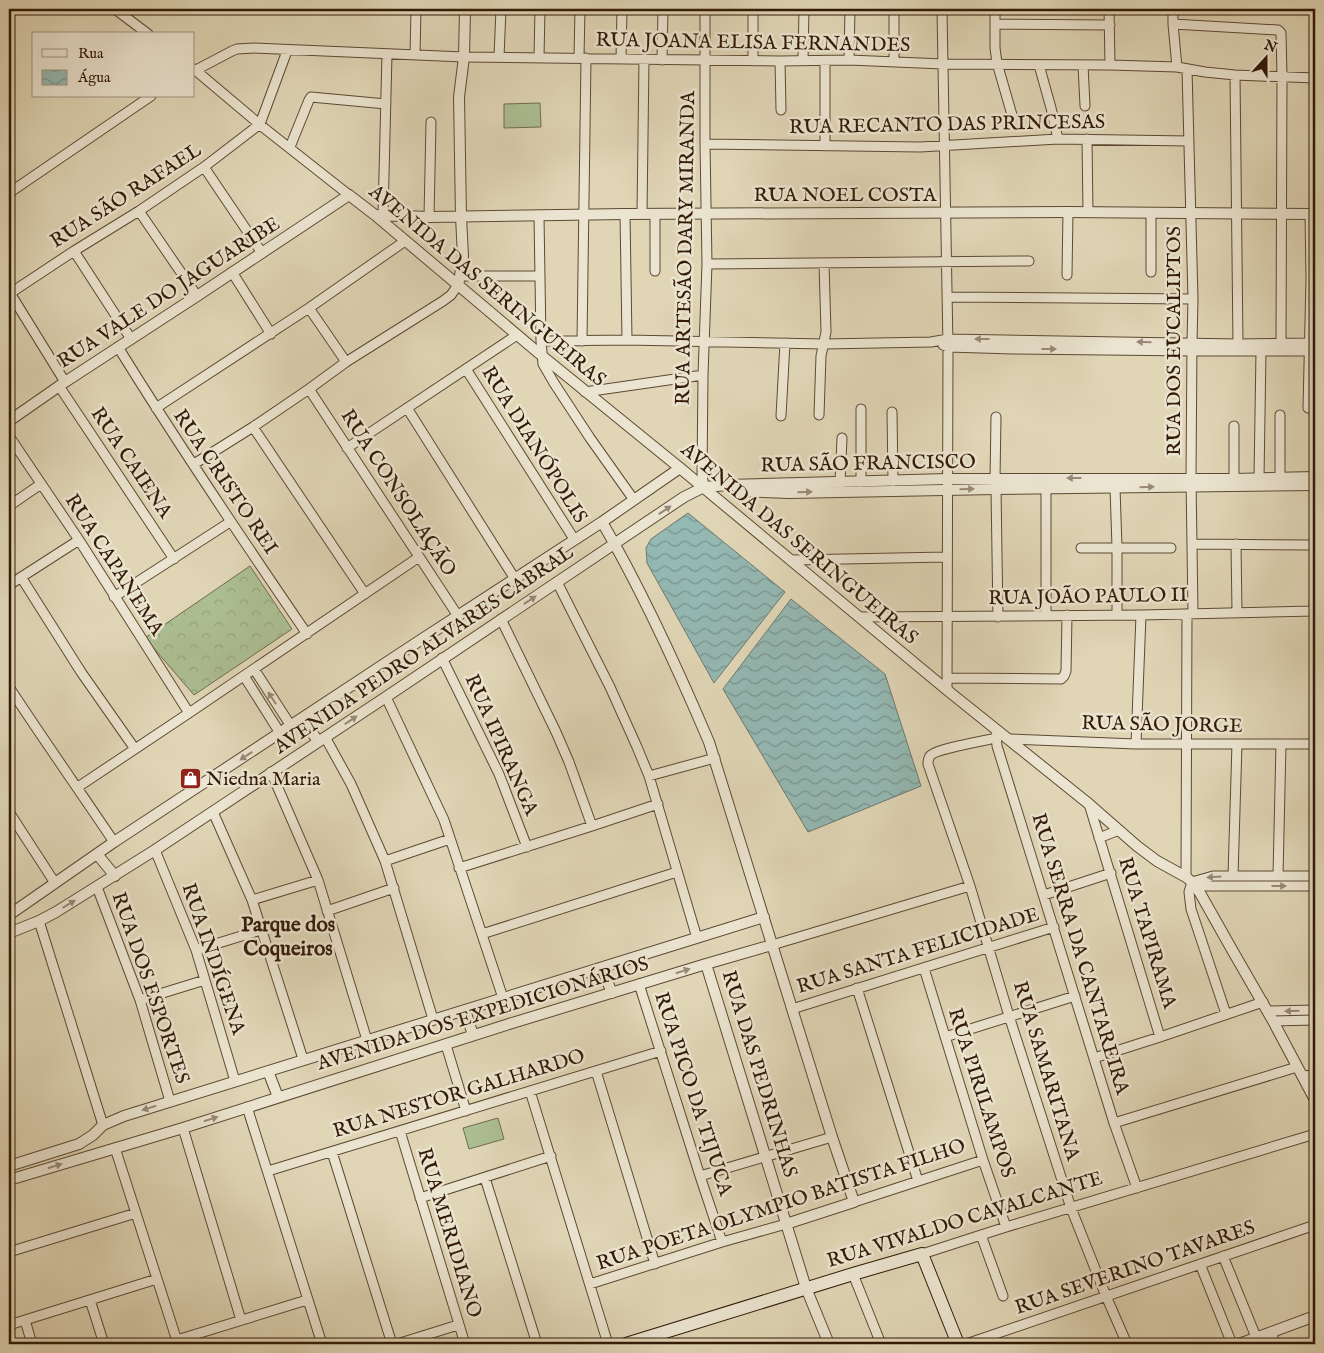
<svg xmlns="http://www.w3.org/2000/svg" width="1324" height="1353" font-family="'IM FELL English',serif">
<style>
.forest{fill:url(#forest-crowns);stroke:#6f6c4d}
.garden{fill:#acbf93;stroke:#6f6c4d}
.water{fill:url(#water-waves);stroke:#6d796e}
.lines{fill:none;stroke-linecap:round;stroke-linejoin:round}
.minor-casing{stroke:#5e4933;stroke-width:11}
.tertiary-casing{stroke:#5e4933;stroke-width:12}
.secondary-casing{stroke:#321a07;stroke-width:14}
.minor{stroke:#ebe4d0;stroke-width:9}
.tertiary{stroke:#ebe4d0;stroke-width:10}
.secondary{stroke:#ebe4d0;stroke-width:12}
.oneway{fill:#988976}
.labels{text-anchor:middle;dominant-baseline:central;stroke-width:5;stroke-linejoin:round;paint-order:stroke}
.street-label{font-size:20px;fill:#321a07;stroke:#ebe4d0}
.poi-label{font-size:20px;fill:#321a07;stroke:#ebe4d0;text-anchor:start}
.neighbourhood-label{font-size:21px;font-weight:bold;fill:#321a07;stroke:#ebe4d0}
</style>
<defs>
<pattern id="forest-crowns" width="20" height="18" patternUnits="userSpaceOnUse" patternTransform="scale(1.25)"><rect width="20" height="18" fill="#acbf93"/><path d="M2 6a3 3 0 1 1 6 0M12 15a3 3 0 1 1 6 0" fill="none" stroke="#94a47d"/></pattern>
<pattern id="water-waves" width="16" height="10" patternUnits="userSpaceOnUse" patternTransform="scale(1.25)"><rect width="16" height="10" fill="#94b8b3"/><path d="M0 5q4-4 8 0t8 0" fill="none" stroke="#799590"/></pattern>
</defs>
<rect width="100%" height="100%" fill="#e0d6b6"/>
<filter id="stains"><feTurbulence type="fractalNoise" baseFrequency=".004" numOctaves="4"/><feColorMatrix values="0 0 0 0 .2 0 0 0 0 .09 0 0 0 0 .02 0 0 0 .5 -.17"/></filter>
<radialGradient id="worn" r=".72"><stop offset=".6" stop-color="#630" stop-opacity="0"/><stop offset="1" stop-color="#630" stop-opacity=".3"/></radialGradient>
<path class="forest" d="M250,566l42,63 -98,66 -49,-57z"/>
<path class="garden" d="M540,103l1,24 -37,1v-24z
M498,1118l6,21 -35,10 -6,-21z"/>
<path class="water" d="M688,513l97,79 -71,91 -67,-120 -1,-15 5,-9z
M791,599l94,75 36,112 -113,46 -85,-143z"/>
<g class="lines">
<defs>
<path id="minor" d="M115,9l33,25
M942,9l6,338 -1,343
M995,9v39l2,15 15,52
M1109,9l1,56
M1173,9v15l4,43
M995,24l115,1
M1173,24l105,6 3,3 1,43 -1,267
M415,55l1,-46
M499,57l2,-48
M539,57l1,-48
M579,58l1,-49
M621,59l1,-50
M662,60l1,-51
M803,60l1,-51
M849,60l1,-51
M753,61v-52
M780,61l1,49
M825,61v85
M894,62v-53
M1039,65l12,43 7,31
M1083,65l2,41
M194,69l70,59 85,67
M1187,69l6,230 -1,44 -1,135 2,135
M194,71l38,-20 5,-2 17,-1 210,9 316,4 69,-1 94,4 167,1 67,2 28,5 30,3 80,3
M1235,75l3,269
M1087,139l1,73
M705,144l215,3 138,-8 131,2
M290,147l19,-47 2,-3 75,7
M204,167l58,86
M9,193l142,-97
M139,211l58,85
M625,214l2,126
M642,214l2,-155
M655,214v57
M383,215l4,-161
M539,216l2,125 2,23 11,19 36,55 44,62
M429,217l2,-95
M74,251l57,88
M707,264l322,-3
M232,272l39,62
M1151,272v-59
M1067,275l1,-63
M460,276h79
M10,293l55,89
M9,294l65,-43 65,-40 65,-44 56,-43 27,-73
M947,297l246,2
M309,308l37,54
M541,341l86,-1 197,4 107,-2 17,-3 290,5 77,-1
M582,341l4,-283
M943,345l5,2 65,2 179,2h123
M118,347c60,97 124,192 189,287
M466,369l108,170
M59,386l115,173
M309,389l149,227
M585,392l118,-17
M156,408l153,-100 96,-67
M407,408l108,171
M1308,408l3,-129 -1,-65
M861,409v73
M892,412l1,69
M819,415l2,-59 5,-24 -2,-69
M781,416l4,-73
M253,427l112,167
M9,436l70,104 110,173
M347,448l170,-113
M194,464l59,-37 56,-38 37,-27 97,-61 8,-6 7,-10
M1259,478l2,-127
M1280,478v-63
M995,479l1,-62
M1234,479v-53
M840,483l2,-45
M704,487l-2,-13 1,-99 4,-111 -2,-120v-135
M1115,488l2,59v68
M996,489l2,128
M9,506l32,-22
M1192,544l118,1 5,3
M1236,544l1,68
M1081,548h90
M792,560l155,-3
M21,577l60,95 54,77
M557,582l53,105 27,60 12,29 48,162
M9,585l70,-45
M114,597l116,-75
M1314,611l1,-32
M1046,615v-127
M861,617l280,-2 174,-4
M501,619l55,113 13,30 23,64
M442,658l57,116 28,73
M254,669l37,57
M244,676l36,57
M948,678l113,1 3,-3 2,-5 1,-56
M9,687c34,52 70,103 105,155
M386,697l58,123 59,178
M996,735l1,11 117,377 23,65
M325,737l26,47 34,77 48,158
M996,738c-12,3 -61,11 -66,18 -2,3 -2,5 -2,8l42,122 39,130 62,192 35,88 21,48
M1009,739l127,5h179
M1136,744l5,-129
M271,772l47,108 49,160
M649,776l66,-18
M78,787l111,-74 230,-156
M1089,804l71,233
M9,812l46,71
M213,812l39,88 51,159
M1099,838l20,-8
M155,850l41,100 39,131
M385,861l65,-22
M459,868l133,-42 66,-22
M1233,876l4,-132
M1278,876l3,-132
M1186,877l1,-263
M97,887l43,113 30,101
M1191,888l5,-2h119
M1044,895l67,-22
M252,900l66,-20
M327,911l67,-23
M39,921l64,204
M482,934l195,-62
M772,945l198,-59
M196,950l65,-20
M924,968l59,192 23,67
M639,984l61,192 22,66
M857,988l61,193
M140,1000l65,-20
M792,1009l262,-82
M1268,1011l47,-1
M1226,1014l-35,-105 -2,-17 3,-10 21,-6h102
M1273,1021l42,-1
M945,1037l130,-41
M446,1045l20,66
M1094,1058l66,-21 103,-35
M596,1071l59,193
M1302,1076l13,-1
M530,1091l78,253
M247,1107l75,237
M1114,1123l183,-56
M183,1128l58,192
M400,1131l65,213
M115,1148l63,196
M332,1152l60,192
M268,1171l393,-120
M700,1176l132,-39
M485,1178l52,166
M420,1198l131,-42
M854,1202l129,-42
M981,1235l22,61
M9,1252l127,-39
M922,1254l84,-27 309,-93
M1223,1256l33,81
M1200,1264l32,80
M853,1274l28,70
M590,1284l132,-42 64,-18
M90,1300l14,44
M25,1320l7,24
M9,1325l148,-46
M1272,1332l2,12
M177,1340l130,-40
M397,1344l61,-19
M966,1344l349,-119"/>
<path id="tertiary" d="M375,215l54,2 196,-3 443,-2 247,2
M458,285l2,-9 3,-20 -2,-39 -2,-120 5,-40 1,-48
M9,421l56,-39 132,-86 152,-101 26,20 166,140 139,113 267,222 142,114 48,42 20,15 29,16 6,5 8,11 31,55 42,73 42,79
M739,491l50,2 207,-4 319,-4
M602,522c41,70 75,145 107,220l123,395 22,65 -68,22
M302,719l16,22
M97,854l18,22
M9,915l105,-73 302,-199 186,-121 78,-54
M9,933l30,-12 17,-9 99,-62 231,-153 298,-200 20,-10 24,-2 220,-6h286l81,-2
M706,964l100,324 23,56
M602,968l10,25
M465,1010l8,25
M268,1071l10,26
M9,1166l70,-22 14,-9 10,-10 21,-9 640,-199
M9,1180l174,-52 326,-104 197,-60 66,-19
M1239,1344l76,-28"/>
<path id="secondary" d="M626,1344l227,-70 69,-20 36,90"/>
</defs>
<use href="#minor" class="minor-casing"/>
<use href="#tertiary" class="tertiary-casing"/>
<use href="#secondary" class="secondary-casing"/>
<use href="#minor" class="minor"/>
<use href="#tertiary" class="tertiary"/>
<use href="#secondary" class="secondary"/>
</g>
<defs><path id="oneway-solid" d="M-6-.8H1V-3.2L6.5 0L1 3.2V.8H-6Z" transform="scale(1.25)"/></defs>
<g class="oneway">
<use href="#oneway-solid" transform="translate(982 339) rotate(-180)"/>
<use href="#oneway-solid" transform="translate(1144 342) rotate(-178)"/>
<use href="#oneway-solid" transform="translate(1049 349)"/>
<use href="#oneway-solid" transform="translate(1074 478) rotate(180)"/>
<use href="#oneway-solid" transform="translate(1147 487) rotate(-1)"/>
<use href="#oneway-solid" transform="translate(967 489) rotate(-1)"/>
<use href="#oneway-solid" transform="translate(805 492) rotate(-1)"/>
<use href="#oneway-solid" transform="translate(665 510) rotate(-34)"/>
<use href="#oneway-solid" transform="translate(530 600) rotate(-33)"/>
<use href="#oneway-solid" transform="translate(272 698) rotate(-123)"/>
<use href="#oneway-solid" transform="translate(351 720) rotate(-33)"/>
<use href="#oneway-solid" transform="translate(246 756) rotate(147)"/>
<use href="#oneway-solid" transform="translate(1214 877) rotate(176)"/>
<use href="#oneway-solid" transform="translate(1279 886)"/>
<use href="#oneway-solid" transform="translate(69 904) rotate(-31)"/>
<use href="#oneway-solid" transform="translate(683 971) rotate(-17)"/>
<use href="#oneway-solid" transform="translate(1292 1011) rotate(179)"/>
<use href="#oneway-solid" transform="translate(149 1108) rotate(162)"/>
<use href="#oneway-solid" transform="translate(211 1119) rotate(-18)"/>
<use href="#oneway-solid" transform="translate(55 1166) rotate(-17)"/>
</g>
<defs>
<symbol id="shop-square" viewBox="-11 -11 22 22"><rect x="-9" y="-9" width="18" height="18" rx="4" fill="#8f2418" stroke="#ebe4d0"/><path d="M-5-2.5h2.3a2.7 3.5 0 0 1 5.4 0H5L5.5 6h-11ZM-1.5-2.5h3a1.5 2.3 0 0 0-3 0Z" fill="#fff"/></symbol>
</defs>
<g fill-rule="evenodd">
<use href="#shop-square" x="178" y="766" width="25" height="25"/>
</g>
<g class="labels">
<g class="street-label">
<text transform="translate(753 43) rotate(1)">RUA JOANA ELISA FERNANDES</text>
<text transform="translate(947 125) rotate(-1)">RUA RECANTO DAS PRINCESAS</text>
<text x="845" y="195">RUA NOEL COSTA</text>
<text transform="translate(126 196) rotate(-33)">RUA SÃO RAFAEL</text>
<text transform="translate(686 248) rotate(-89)">RUA ARTESÃO DARY MIRANDA</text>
<text transform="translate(487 286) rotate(40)">AVENIDA DAS SERINGUEIRAS</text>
<text transform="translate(169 293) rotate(-33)">RUA VALE DO JAGUARIBE</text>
<text transform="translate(1174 341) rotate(-90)">RUA DOS EUCALIPTOS</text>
<text transform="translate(534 445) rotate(58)">RUA DIANÓPOLIS</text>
<text transform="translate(131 463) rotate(56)">RUA CAIENA</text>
<text transform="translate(868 464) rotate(-1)">RUA SÃO FRANCISCO</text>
<text transform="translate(225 482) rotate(56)">RUA CRISTO REI</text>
<text transform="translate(398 493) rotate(57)">RUA CONSOLAÇÃO</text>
<text transform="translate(799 544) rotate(40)">AVENIDA DAS SERINGUEIRAS</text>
<text transform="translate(114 565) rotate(57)">RUA CAPANEMA</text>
<text transform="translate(1088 597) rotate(-1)">RUA JOÃO PAULO II</text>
<text transform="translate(424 650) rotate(-34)">AVENIDA PEDRO ALVARES CABRAL</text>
<text transform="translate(1162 725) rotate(1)">RUA SÃO JORGE</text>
<text transform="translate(501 745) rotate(66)">RUA IPIRANGA</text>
<text transform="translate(1147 933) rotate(73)">RUA TAPIRAMA</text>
<text transform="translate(918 951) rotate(-17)">RUA SANTA FELICIDADE</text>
<text transform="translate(1080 954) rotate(73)">RUA SERRA DA CANTAREIRA</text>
<text transform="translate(213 959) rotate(71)">RUA INDÍGENA</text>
<text transform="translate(150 988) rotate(71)">RUA DOS ESPORTES</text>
<text transform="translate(483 1014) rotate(-17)">AVENIDA DOS EXPEDICIONÁRIOS</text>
<text transform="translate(1046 1071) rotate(73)">RUA SAMARITANA</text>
<text transform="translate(759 1074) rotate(73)">RUA DAS PEDRINHAS</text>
<text transform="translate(981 1093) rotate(72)">RUA PIRILAMPOS</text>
<text transform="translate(459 1094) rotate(-17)">RUA NESTOR GALHARDO</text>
<text transform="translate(693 1094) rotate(72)">RUA PICO DA TIJUCA</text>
<text transform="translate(781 1205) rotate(-18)">RUA POETA OLYMPIO BATISTA FILHO</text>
<text transform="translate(965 1220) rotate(-17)">RUA VIVALDO CAVALCANTE</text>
<text transform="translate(449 1233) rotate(73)">RUA MERIDIANO</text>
<text transform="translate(1135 1268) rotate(-19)">RUA SEVERINO TAVARES</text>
</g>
<g class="poi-label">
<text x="206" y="779">Niedna Maria</text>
</g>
<g class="neighbourhood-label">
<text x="288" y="925">Parque dos<tspan x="288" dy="24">Coqueiros</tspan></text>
</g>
</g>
<rect width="1324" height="1353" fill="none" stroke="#e0d6b6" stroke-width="30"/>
<rect x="10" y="10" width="1304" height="1333" fill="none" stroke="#321a07" stroke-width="2.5"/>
<rect x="15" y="15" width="1294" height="1323" fill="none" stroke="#321a07"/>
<rect x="32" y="32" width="162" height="65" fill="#ebe4d0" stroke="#a19380"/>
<rect x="42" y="49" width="25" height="8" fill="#ebe4d0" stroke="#a19380"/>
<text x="78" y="58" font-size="15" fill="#321a07">Rua</text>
<rect x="42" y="70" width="25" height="15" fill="url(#water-waves)" stroke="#a19380"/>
<text x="78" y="82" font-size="15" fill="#321a07">Água</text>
<g transform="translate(1266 58) rotate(21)" stroke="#ebe4d0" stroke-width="4" paint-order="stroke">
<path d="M0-4L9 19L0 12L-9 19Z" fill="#321a07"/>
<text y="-8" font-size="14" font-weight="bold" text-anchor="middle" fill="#321a07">N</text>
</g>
<rect width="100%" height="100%" filter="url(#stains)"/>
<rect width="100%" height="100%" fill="url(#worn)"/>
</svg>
